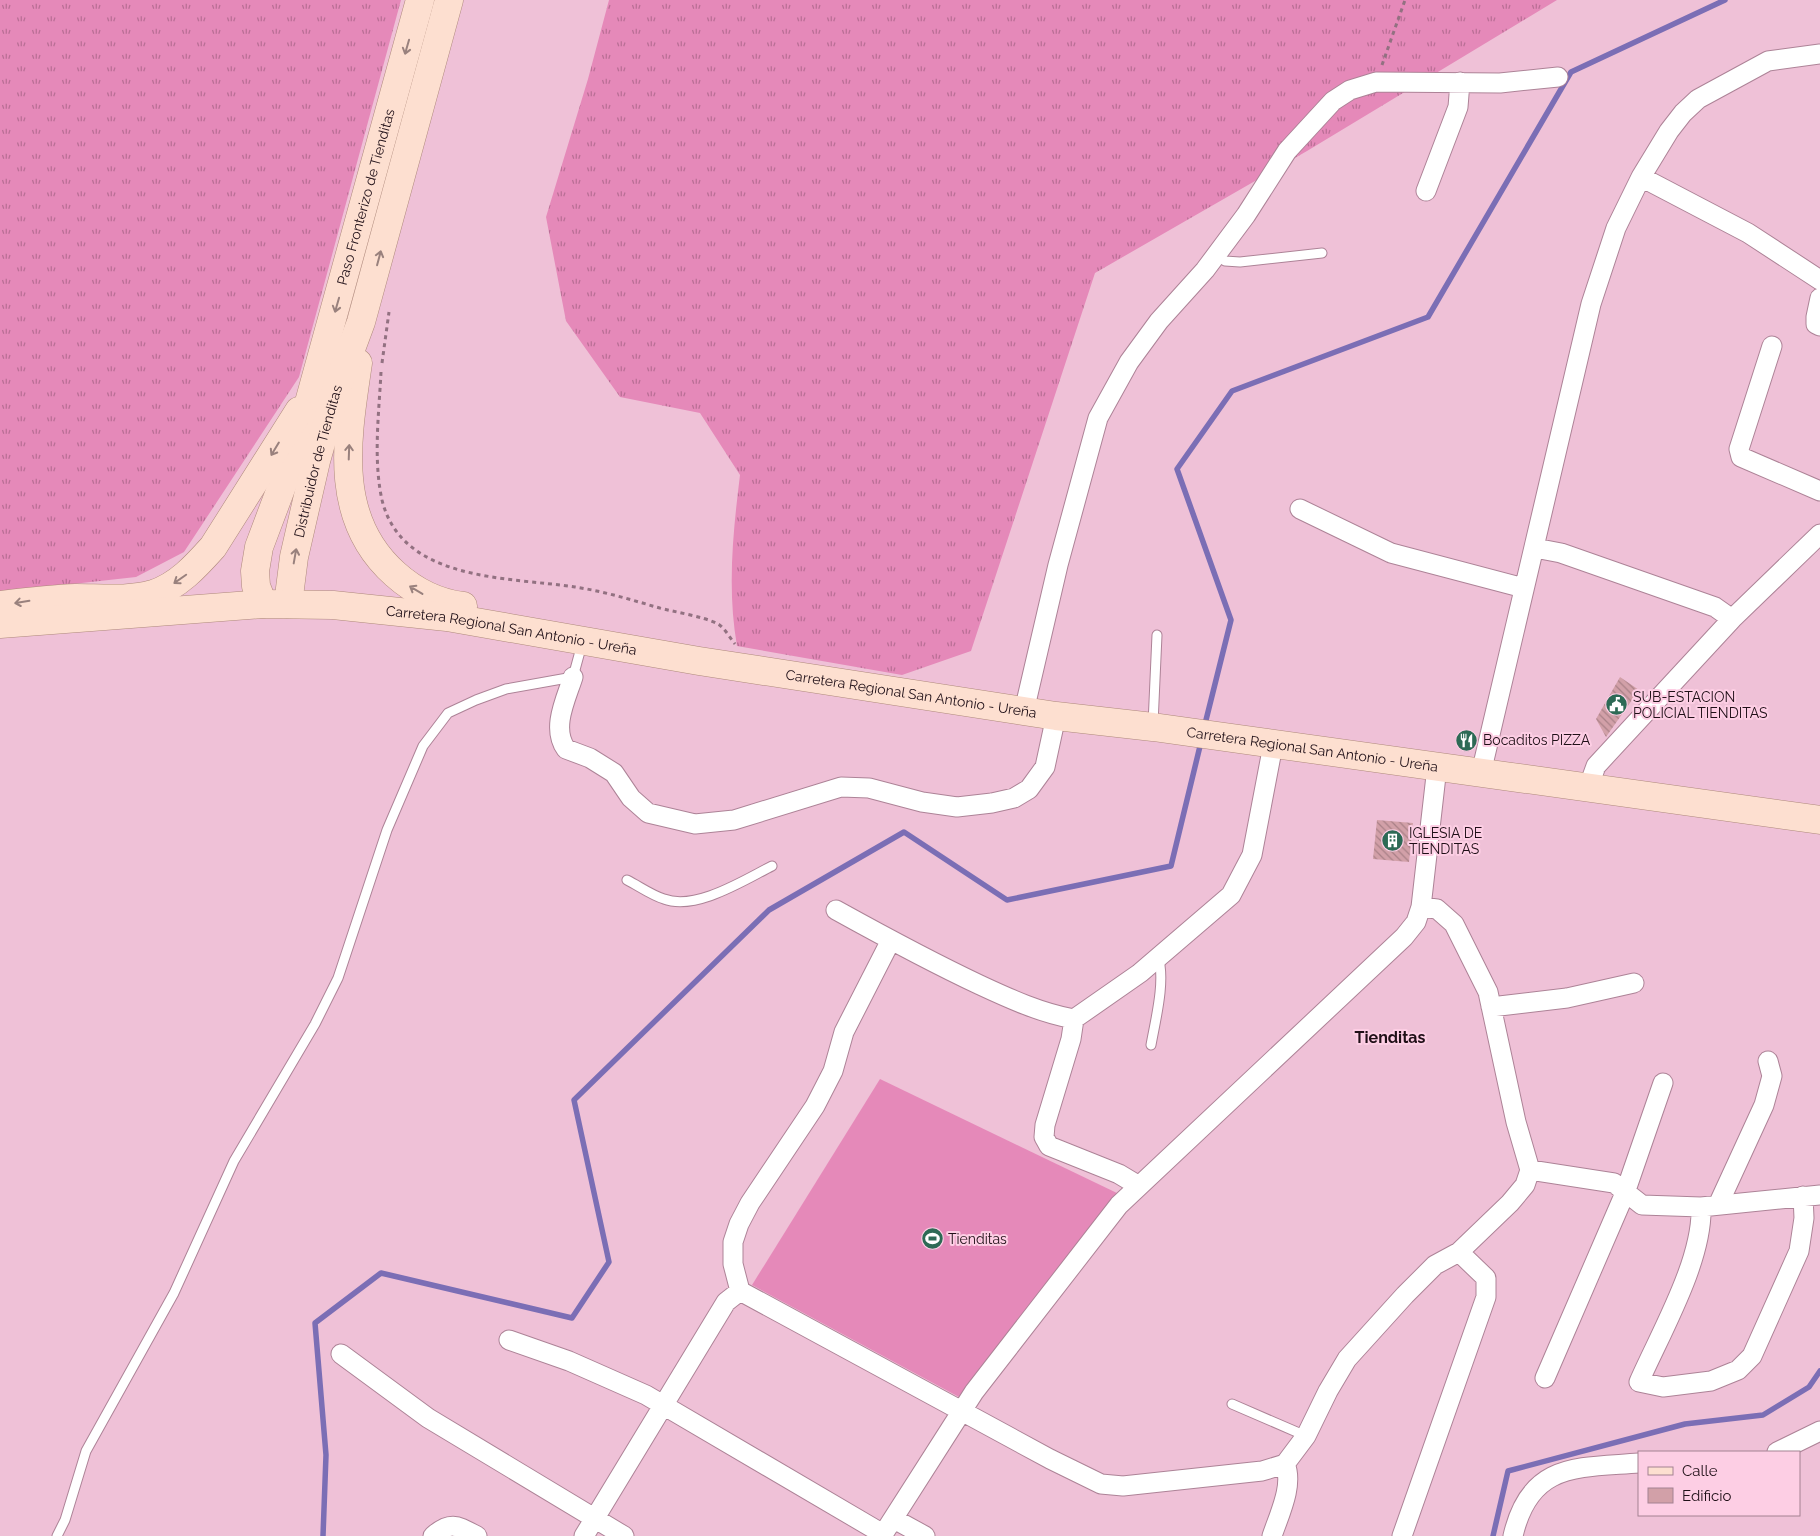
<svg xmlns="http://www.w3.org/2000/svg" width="1820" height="1536" font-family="Raleway,sans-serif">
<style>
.grass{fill:url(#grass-tufts)}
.garden{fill:#e589b9}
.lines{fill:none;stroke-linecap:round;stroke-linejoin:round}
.stream{stroke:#7b6eb5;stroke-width:5.5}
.building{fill:url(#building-back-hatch)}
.service-casing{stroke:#ad8397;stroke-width:11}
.minor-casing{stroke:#ad8397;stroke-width:21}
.primary-casing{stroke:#ae897b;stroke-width:29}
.path{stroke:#927181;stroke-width:3;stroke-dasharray:4 4;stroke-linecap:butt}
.service{stroke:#fff;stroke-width:9}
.minor{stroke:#fff;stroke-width:19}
.primary{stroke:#fddfd0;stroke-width:28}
.oneway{stroke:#99817d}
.labels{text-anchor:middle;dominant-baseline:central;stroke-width:4;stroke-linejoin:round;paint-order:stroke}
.street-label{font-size:14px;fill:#1f0f17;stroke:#fdcee4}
.poi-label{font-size:14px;fill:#1f0f17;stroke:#fdcee4;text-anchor:start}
.quarter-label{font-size:16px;font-weight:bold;fill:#1f0f17;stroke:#fdcee4}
</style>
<defs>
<pattern id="grass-tufts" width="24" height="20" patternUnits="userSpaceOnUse" patternTransform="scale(1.25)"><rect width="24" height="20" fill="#e589b9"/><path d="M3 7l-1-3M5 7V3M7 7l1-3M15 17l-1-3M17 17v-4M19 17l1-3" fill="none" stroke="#b96e95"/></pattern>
<pattern id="building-back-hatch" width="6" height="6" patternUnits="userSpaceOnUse" patternTransform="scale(1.25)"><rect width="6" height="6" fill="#d2a0a8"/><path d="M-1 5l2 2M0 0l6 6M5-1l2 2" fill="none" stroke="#aa8188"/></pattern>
</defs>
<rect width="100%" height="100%" fill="#efc1d7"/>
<path class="grass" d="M0,0h401l-102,377 -115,175 -48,25 -136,15z
M609,0h948l-250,151 -212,122 -124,378 -69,24 -165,-29c-10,-57 -4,-114 3,-171l-40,-62 -80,-16 -54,-76 -20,-104 42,-138z"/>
<path class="garden" d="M880,1079l239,115 -160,203 -207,-112z"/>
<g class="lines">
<path class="stream" d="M1204,728l27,-108 -54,-151 55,-78 196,-74 143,-245 154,-72
M323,1536l3,-81 -11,-132 66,-50 191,45 37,-56 -35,-162 195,-190 135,-78 103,68 164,-34 30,-124
M1493,1536l15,-65 177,-47 78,-9 46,-28 11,-16"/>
</g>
<path class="building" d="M1620,677l19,13 -33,47 -10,-18z
M1377,820l36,3 -4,39 -36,-3z"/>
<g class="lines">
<defs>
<path id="service" d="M1216,255l9,6 15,1 82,-9
M1153,724l4,-89
M627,880c12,6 24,15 37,19 32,12 80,-19 108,-33
M1151,1045c4,-23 15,-65 7,-88
M1232,1404l74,32
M57,1536l8,-16 21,-69 88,-158 60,-132 81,-137 23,-46 49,-148 36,-84 25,-33 28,-13 30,-11 67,-12 9,-33"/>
<path id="minor" d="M1641,177l107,56 72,47
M1426,191l32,-84 2,-25
M1820,298l-4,19v7l4,2
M1772,346l-33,103 2,8 79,34
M1300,509l91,44 133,35
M1535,548l26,5 154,54 17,12
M573,677c-7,22 -22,51 -7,72l24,9 24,15 17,25 17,15 47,11 39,-4 107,-33 28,1 53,14 35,5 35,-4 22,-5 15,-9 16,-22 11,-51
M1024,711l34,-146 40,-147 31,-56 30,-41 46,-51 41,-55 41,-64 46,-50 17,-11 26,-8 124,1 58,-6
M1481,773l110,-469 25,-76 25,-51 28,-46 14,-18 15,-14 70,-38 52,-7
M1588,788l8,-22 136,-147 88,-85
M836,910c47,26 95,52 144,75 30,14 61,28 94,34l66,-46 91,-78 21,-40 21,-110
M891,940l-47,92 -11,39 -18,35 -65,97 -11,21 -6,18v22l7,27 310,168 51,25 22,2 139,-15 23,-7 21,-28 22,-45 19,-32 58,-64 30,-30 24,-13 51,-49 15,-18 5,-15 -14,-48 -28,-130 -34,-68 -17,-15 -16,-2
M1491,1007l76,-9 67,-15
M1074,1019l-3,20 -26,86 -1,12 5,9 70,28 20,12
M1530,1170l84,13 28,22 59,2 119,-12
M1718,1205l46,-100 8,-29 -4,-15
M1701,1207c2,53 -40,125 -62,175l24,5 48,-6 27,-11 14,-14 47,-105 5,-33 -1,-22
M509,1340l60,21 77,34 237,139
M341,1354l87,64 196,118
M1545,1378l80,-185 38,-110
M1777,1452l43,-21
M894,1519l31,17
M433,1536c18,-16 25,-10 44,0
M584,1536l142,-234 14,-11
M882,1536l92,-144 145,-187 285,-268 12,-15 5,-15 16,-140
M1272,1536c7,-21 22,-51 13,-72
M1402,1536l84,-239v-19l-27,-26
M1513,1536c17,-74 64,-68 126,-73"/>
<g id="primary">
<path d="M358,363c-11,75 -26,155 37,211 19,17 43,29 68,32"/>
<path id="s1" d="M263,604l-7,-18 -1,-15 4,-24 38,-101 123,-446"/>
<path id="s2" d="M288,604l6,-47 22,-96 21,-74 24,-65 88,-322"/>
<path d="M0,605c25,-3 51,-6 76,-7 25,0 53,3 77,-4 25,-8 43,-28 60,-47l86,-136"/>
<path id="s3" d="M0,624l263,-20 70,1 114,12 252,44 357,55 97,11 667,93"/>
</g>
</defs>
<use href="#service" class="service-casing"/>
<use href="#minor" class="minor-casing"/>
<use href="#primary" class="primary-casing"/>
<path class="path" d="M1382,65l23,-65
M382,363l7,-51
M381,372c-2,41 -8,87 1,128 20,82 127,77 193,87 27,4 54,12 81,20 17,5 47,9 62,17 6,3 12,14 17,20"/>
<use href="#service" class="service"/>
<use href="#minor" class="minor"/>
<use href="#primary" class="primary"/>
</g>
<defs><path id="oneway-shaft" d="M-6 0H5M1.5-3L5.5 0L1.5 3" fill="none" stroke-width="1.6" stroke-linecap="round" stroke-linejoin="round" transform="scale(1.25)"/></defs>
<g class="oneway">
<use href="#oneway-shaft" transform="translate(407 47) rotate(106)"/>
<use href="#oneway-shaft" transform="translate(379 258) rotate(-75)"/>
<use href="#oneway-shaft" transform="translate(337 305) rotate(106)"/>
<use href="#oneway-shaft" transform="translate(275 449) rotate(121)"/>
<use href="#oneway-shaft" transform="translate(349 452) rotate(-88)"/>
<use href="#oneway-shaft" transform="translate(295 556) rotate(-80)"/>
<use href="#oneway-shaft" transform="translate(180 579) rotate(145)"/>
<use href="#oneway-shaft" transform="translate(416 590) rotate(-149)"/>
<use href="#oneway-shaft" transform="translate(22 602) rotate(171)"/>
</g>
<defs>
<symbol id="civic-disc" viewBox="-11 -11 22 22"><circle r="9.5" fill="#2d6a55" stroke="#fdcee4"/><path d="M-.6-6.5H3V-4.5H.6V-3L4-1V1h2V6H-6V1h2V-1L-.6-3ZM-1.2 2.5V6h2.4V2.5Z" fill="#fff"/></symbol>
<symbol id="restaurant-disc" viewBox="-11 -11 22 22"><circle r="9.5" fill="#2d6a55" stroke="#fdcee4"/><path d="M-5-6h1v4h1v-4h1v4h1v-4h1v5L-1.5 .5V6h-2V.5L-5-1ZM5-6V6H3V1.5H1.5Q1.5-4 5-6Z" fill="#fff"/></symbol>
<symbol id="building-disc" viewBox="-11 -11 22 22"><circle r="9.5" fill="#2d6a55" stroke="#fdcee4"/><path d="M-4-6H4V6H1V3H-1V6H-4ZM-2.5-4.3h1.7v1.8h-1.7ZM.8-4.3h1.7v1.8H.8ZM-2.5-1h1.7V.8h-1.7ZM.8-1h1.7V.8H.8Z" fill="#fff"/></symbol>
<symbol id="stadium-disc" viewBox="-11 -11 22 22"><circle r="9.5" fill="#2d6a55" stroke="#fdcee4"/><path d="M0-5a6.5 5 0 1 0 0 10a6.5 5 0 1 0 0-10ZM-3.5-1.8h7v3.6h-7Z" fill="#fff"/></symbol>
</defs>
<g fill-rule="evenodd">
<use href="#civic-disc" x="1604" y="692" width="25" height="25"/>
<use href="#restaurant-disc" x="1454" y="728" width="25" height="25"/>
<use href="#building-disc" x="1380" y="828" width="25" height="25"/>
<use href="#stadium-disc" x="920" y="1226" width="25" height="25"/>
</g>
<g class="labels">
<g class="street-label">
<text stroke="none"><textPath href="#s1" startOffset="425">Paso Fronterizo de Tienditas</textPath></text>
<text stroke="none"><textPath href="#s2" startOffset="146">Distribuidor de Tienditas</textPath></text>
<text stroke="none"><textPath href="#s3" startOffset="514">Carretera Regional San Antonio - Ureña</textPath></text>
<text stroke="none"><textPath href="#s3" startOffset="919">Carretera Regional San Antonio - Ureña</textPath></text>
<text stroke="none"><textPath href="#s3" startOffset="1324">Carretera Regional San Antonio - Ureña</textPath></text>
</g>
<g class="poi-label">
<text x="1633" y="697">SUB-ESTACION<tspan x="1633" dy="16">POLICIAL TIENDITAS</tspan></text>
<text x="1483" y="740">Bocaditos PIZZA</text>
<text x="1409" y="833">IGLESIA DE<tspan x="1409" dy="16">TIENDITAS</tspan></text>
<text x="948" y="1239">Tienditas</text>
</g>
<g class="quarter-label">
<text x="1390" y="1037">Tienditas</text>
</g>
</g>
<rect x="1638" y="1451" width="162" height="65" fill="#fdcee4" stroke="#a48292"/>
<rect x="1648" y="1467" width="25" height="8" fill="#fddfd0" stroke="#a48292"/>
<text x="1682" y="1476" font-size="15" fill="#1f0f17">Calle</text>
<rect x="1648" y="1488" width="25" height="15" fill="#d2a0a8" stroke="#a48292"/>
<text x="1682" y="1501" font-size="15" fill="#1f0f17">Edificio</text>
</svg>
